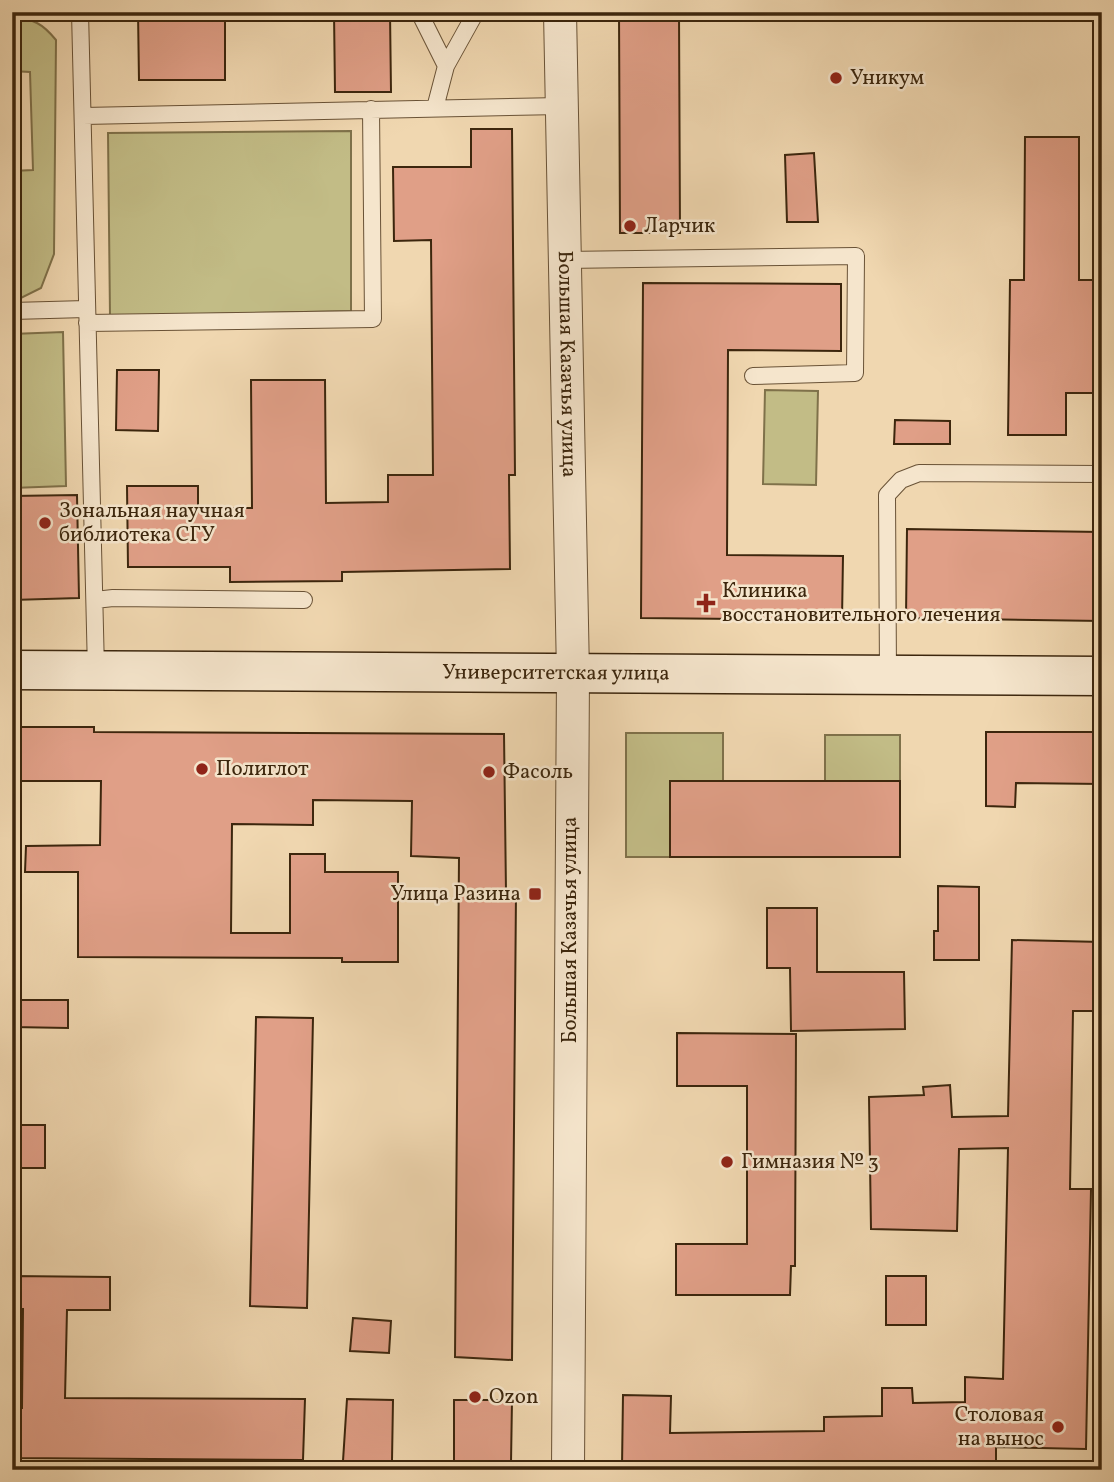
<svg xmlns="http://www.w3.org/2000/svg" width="1114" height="1482" font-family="Vollkorn,serif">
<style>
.green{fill:#c2bc86;stroke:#7f714a;stroke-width:2}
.building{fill:#e09f87;stroke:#3c260d;stroke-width:2}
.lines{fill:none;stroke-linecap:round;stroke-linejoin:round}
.service-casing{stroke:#695236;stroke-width:18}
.minor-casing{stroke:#695236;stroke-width:34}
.secondary-casing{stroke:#3c260d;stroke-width:41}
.service{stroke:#f5e5cc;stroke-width:16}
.minor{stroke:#f5e5cc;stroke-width:32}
.secondary{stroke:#f5e5cc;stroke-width:38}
.poi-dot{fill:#8f2418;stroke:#f5e5cc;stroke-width:2.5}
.labels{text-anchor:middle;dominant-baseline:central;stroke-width:5;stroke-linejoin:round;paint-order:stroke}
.poi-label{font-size:21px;fill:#3c260d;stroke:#f5e5cc;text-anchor:start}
.street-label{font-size:21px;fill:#3c260d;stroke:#f5e5cc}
</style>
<rect width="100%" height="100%" fill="#f0d7b0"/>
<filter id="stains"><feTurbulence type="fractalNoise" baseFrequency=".00286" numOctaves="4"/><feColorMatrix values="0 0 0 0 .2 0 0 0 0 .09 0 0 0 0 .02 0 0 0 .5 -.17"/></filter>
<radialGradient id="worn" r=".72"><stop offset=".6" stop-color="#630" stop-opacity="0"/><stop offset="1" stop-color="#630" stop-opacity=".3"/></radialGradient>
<path class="green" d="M12,18c21,0 31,6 44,22l-2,214 -13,34 -28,14 -1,-131 21,-1 -3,-98 -18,-1z
M351,131v180l-241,5 -2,-183z
M63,332l3,154 -54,2v-154z
M765,390l53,1 -2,94 -53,-1z
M626,733h97v48h-53v76h-44z
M825,735h75v46h-75z"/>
<path class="building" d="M138,12h87v68h-86z
M334,12h56l1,80h-56z
M619,12h60l1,221h-60z
M471,129h41l3,346h-6l1,94 -168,3v9l-112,1v-15h-102l-1,-81h71v22h54l-1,-128h74l1,123 62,-1v-27h45l-2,-235 -37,1 -1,-74h78z
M1025,137h54v143h23v113h-36v42h-58l2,-155h14z
M814,153l4,69h-31l-2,-67z
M643,283l198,1v67l-113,-1 -1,205 116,1 -1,64 -201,-2z
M117,370h42l-1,61 -42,-1z
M895,420l55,1v23h-56z
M77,495l2,103 -67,2v-104z
M907,529l195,3v89l-196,-3z
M12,727h82v5l410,2 2,158 10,1 -4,467 -57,-3 4,-499 -48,-2 1,-55 -99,-1v25l-81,-1 -1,109h59v-79h35v18h73v90h-56v-4l-264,-1v-85h-53l1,-26 74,-1 1,-64h-89z
M986,732h116v52l-86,-1 -1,24 -29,-1z
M670,781h230v76h-230z
M938,886l41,1v73h-45v-29h4z
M767,908h50v64h87l1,57 -114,2 -1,-63h-23z
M1012,940l90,2v69h-29l-3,178h21l-5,260 -90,-2v22l-33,-1v-4l-138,3v-4l-156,2v4l-47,-2 1,-72 48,1 -1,37 154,-2v-14l58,-1v-28h30l1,15 52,-1v-25l38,2 5,-231 -49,1 -2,82 -86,-2 -2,-132 55,-2 -1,-8 27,-2 2,32 56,-1z
M12,1000h56v28l-56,-1z
M256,1017l57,1 -6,290 -57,-2z
M677,1033l119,1 -1,232h-4l-1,29h-114v-51h71v-158h-70z
M12,1125h33v43h-33z
M12,1276l98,1v33h-43l-2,88 240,1 -2,61 -291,-2v-50h10l1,-99h-11z
M886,1276h40v49h-40z
M353,1318l38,3 -2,32 -39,-2z
M347,1399l46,1 -1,61h-49z
M454,1400h58l-1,63 -57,-1z"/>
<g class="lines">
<defs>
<path id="service" d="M80,12l16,658
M419,12l27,54
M435,108l11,-42 30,-54
M83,116l478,-10
M564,260l292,-4 -1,117 -102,3
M12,311l74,-2
M87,323l286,-4 -2,-210
M95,600l18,-2 191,2
M888,675l-1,-180 14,-15 18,-7 183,1"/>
<g id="minor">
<path id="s1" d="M560,12l13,662 -5,796"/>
</g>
<g id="secondary">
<path id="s2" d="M12,670l1090,6"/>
</g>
</defs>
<use href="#service" class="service-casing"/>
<use href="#minor" class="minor-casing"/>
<use href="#secondary" class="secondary-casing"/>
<use href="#service" class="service"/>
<use href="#minor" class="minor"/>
<use href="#secondary" class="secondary"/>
</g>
<g class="poi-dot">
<circle cx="836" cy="78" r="7"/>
<circle cx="630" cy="226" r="7"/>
<circle cx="45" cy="523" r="7"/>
<path d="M702.5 592.5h7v7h7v7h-7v7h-7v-7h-7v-7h7z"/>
<circle cx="202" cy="769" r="7"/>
<circle cx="489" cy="772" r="7"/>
<rect x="528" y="887" width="14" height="14" rx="3.5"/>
<circle cx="727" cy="1162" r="7"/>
<circle cx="475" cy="1397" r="7"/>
<circle cx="1058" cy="1427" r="7"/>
</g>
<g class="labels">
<g class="poi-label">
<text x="850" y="78">Уникум</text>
<text x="644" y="226">Ларчик</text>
<text x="59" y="511">Зональная научная<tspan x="59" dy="24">библиотека СГУ</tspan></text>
<text x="722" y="591">Клиника<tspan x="722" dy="24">восстановительного лечения</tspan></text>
<text x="216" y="769">Полиглот</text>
<text x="503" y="772">Фасоль</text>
<text x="521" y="894" text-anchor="end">Улица Разина</text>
<text x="741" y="1162">Гимназия № 3</text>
<text x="489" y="1397">Ozon</text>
<text x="1044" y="1415" text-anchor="end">Столовая<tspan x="1044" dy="24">на вынос</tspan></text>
</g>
<g class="street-label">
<text stroke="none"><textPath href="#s1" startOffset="352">Большая Казачья улица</textPath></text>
<text stroke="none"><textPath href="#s2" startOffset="544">Университетская улица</textPath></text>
<text transform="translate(570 930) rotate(-90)">Большая Казачья улица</text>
</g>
</g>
<rect width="1114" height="1482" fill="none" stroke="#f0d7b0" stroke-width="42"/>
<rect x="14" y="14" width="1086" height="1454" fill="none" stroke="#3c260d" stroke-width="3.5"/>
<rect x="21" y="21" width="1072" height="1440" fill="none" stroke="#3c260d" stroke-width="2"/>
<rect width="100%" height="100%" filter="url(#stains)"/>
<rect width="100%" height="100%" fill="url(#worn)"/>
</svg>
